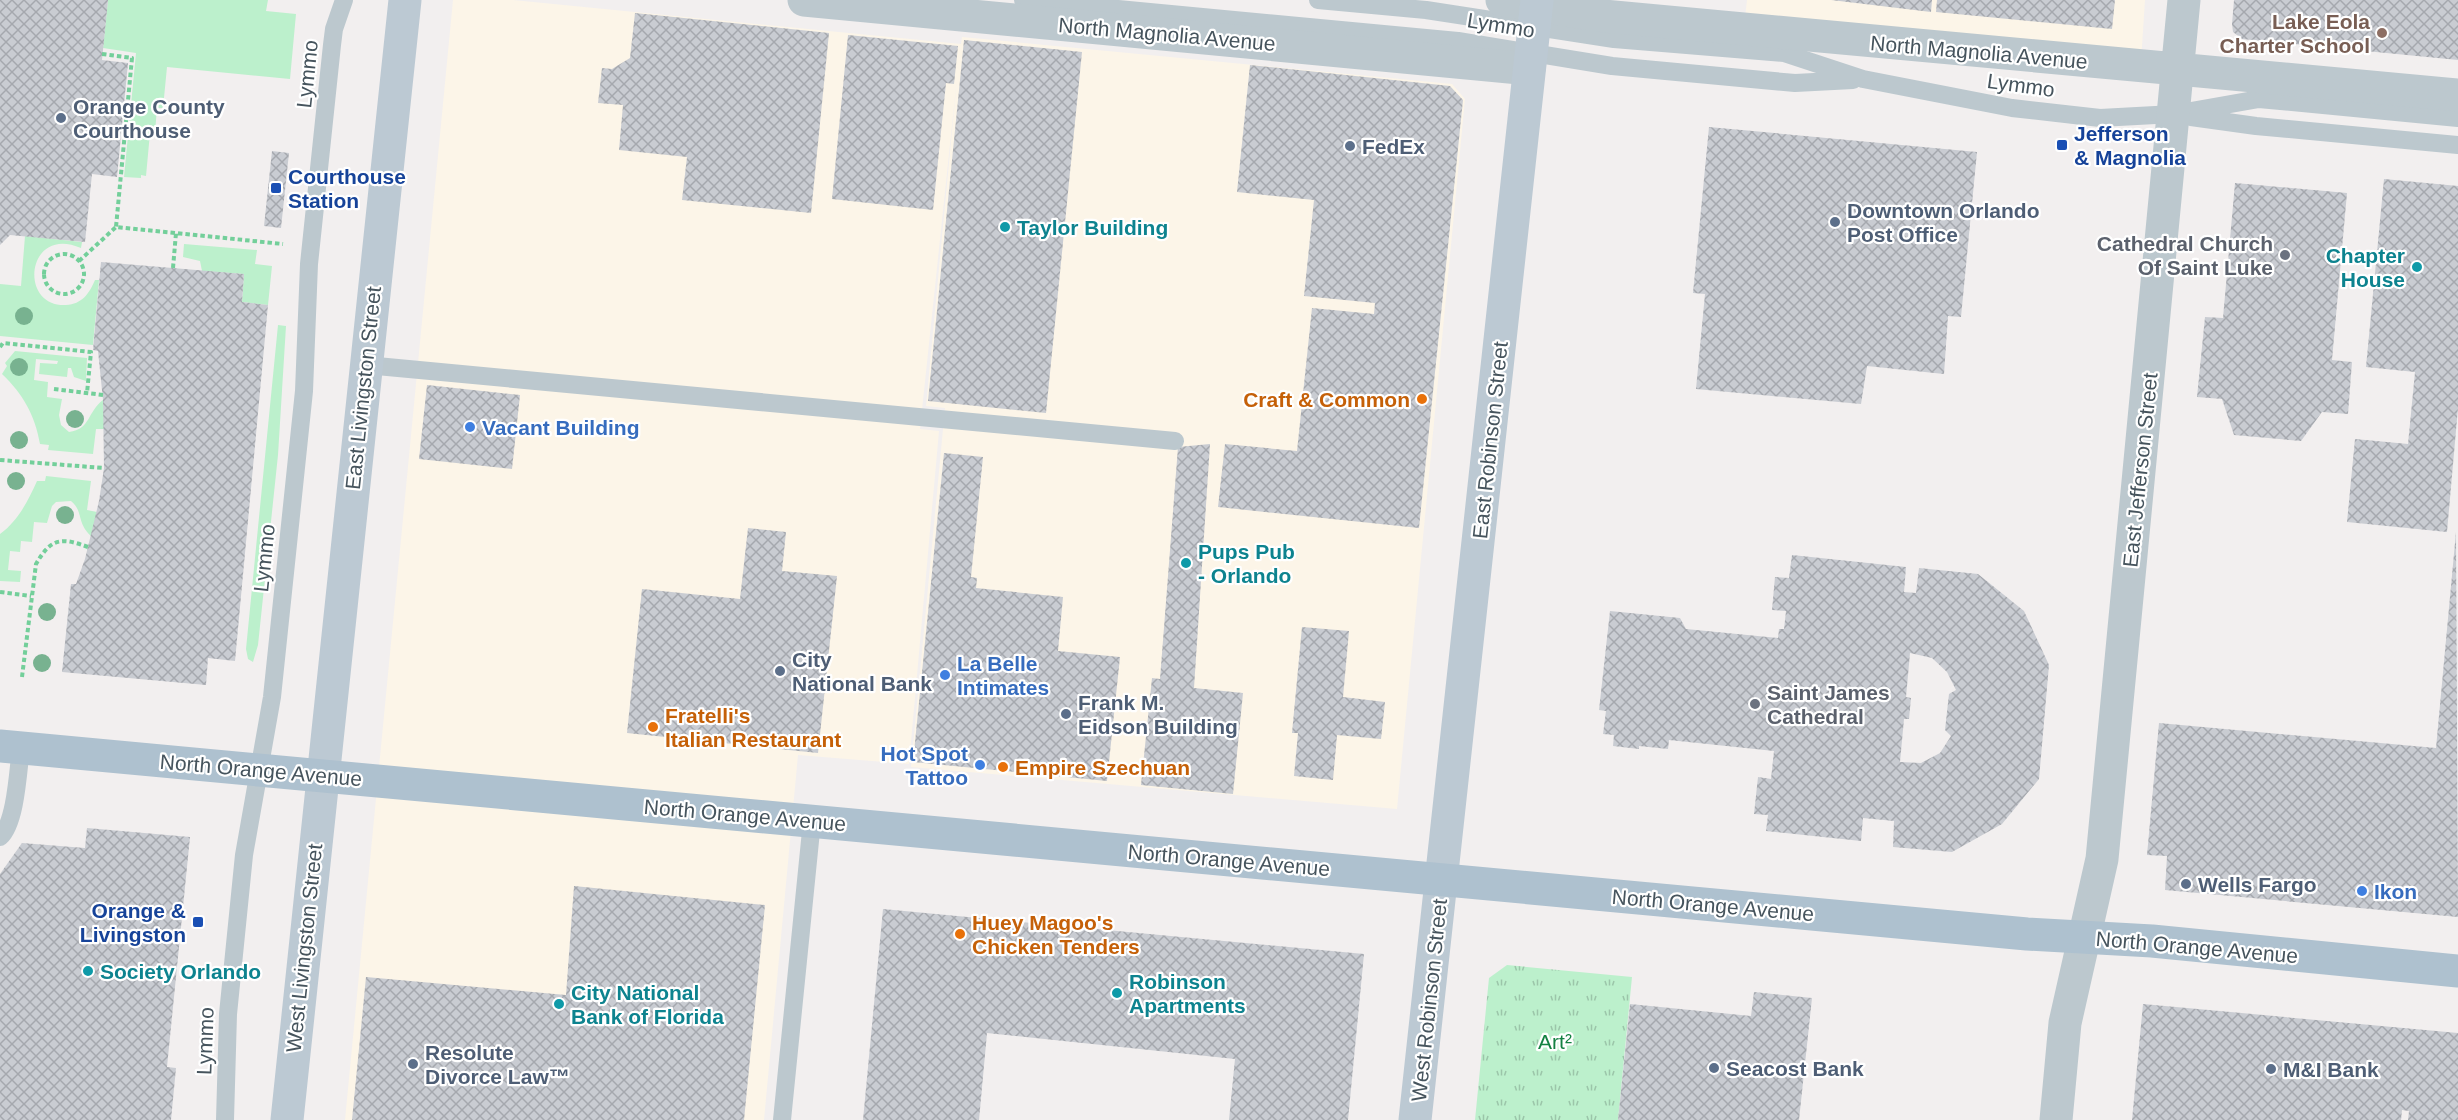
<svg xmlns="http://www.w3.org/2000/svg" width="2458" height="1120" font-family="Arial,sans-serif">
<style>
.commercial{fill:#fcf5e8}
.grass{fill:url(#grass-tufts)}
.garden{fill:#bcf0cc}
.building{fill:url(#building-cross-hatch);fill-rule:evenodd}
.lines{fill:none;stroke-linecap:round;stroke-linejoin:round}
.path{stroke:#73cf9a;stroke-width:4;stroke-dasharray:4.5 3;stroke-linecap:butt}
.lane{stroke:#bcc8ce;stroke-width:18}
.street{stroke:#bcc8ce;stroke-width:33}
.secondary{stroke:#bcc9d3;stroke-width:33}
.primary{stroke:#aec1cf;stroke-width:33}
.tree{fill:#78b290}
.education-dot{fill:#8d6e63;stroke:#fff;stroke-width:2}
.service-dot{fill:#5c6f8a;stroke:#fff;stroke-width:2}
.transit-dot{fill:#1a4fb4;stroke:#fff;stroke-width:2}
.culture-dot{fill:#0f9aa8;stroke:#fff;stroke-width:2}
.worship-dot{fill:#6b7280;stroke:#fff;stroke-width:2}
.food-dot{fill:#e8710a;stroke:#fff;stroke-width:2}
.shop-dot{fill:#3f7fe0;stroke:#fff;stroke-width:2}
.labels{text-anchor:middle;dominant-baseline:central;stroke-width:4.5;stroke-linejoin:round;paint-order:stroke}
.education-label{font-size:21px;font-weight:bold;fill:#785e54;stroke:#fff;text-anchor:end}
.street-label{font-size:21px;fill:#46545d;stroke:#fff}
.service-label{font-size:21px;font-weight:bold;fill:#4e5e75;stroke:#fff;text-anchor:start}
.transit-label{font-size:21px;font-weight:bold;fill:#164399;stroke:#fff;text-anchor:start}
.culture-label{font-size:21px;font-weight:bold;fill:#0d838f;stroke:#fff;text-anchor:start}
.worship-label{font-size:21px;font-weight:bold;fill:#5b616d;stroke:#fff;text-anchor:end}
.food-label{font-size:21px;font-weight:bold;fill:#c56008;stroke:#fff;text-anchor:start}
.shop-label{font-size:21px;font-weight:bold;fill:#366cbe;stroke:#fff;text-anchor:start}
.park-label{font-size:21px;fill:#148142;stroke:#fff}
</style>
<defs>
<pattern id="grass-tufts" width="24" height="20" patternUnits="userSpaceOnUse" patternTransform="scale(1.5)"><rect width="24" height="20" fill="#bcf0cc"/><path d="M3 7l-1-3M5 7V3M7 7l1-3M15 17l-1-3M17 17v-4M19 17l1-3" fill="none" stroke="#9bc5a9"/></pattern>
<pattern id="building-cross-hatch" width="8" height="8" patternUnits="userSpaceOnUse" patternTransform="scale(1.5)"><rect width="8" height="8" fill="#c9ccd2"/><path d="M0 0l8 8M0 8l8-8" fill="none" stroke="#a5a8ae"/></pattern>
</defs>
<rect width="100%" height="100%" fill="#f2efef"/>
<path class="commercial" d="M453,0h60l448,44 1,-7 490,47 13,15 -68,710 -486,-42 34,-359 -19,-2 31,-328 -37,351 19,2 -30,333 -111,-9 -34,365h-419z
M1747,0h398l-5,77 -398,-33z"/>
<path class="grass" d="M1507,965l125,12 -14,143h-143l14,-142z"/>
<path class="garden" d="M108,0h160l-2,11 30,3 -6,65 -123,-12 -4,41h-6l-2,25h-5l-4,43 -5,-1v3l-17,-1 12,-124 -33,-5z
M25,236l57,6 -1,6c-54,-24 -64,59 -15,57 16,-1 23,-11 29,-25h4l-6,65 -93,-9v-52l21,2z
M184,244l73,6 -2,14 17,2 -4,39 -26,-3 2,-28 -42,-3 -2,-10 -17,-4z
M278,325l8,1 -8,129 -20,190 -5,17 -5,-3 -2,-10z
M15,351l72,7 -1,23 -12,-4 -3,-9h-3l-1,9 -28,-3 1,-11 17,1 1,-3 -22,-2 -2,21 14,2 -1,15 15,2 -3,16 2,10 8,7c22,-3 18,-20 34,-32l2,29h-9l-3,25 -45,-4 1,-5 -9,-1c-5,-29 -17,-50 -38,-70l5,-8 -2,-3z
M46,476l45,5 -4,29 10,2 -6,24c-15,-14 -7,-24 -20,-35l-15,1 -4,4 -5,17 -13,-1 -2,20 -11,-1 -1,11 -10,-1 -2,19 13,1 -1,11 -20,-1v-47c18,-13 28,-33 37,-53h8z"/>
<path class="building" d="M0,0h108l-6,60 26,3 -11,114 -25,-3 -7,68 -75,-7 -10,10z
M1831,0h101l-1,12z
M1937,0h178l-3,29 -176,-17z
M2234,0h224v60l-216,-21 -9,-7 -1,-8z
M635,13l194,20 -18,180 -129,-13 5,-43 -68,-7 4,-45 -25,-2 4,-35 10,1 18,-11z
M848,35l110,11 -4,38 -8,-1 -13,127 -101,-11z
M964,40l118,12 -36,361 -118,-12z
M1250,65l200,21 13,14 -44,428 -201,-21 7,-63 72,7 15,-143 62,6 1,-11 -71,-7 10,-96 -77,-8z
M1709,127l268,25 -16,165 -13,-1 -4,58 -77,-8 -6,38 -165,-15 9,-95 -12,-1z
M272,151l17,2 -8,75 -17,-2z
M2384,179l74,7v222l-11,124 -100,-10 8,-83 53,5 7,-72 -49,-5z
M2235,183l112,10 -15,167 20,2 -4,52 -26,-2 -21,29 -67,-6 -12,-36 -25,-2 8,-80 18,1z
M101,262l143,12 -2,28 26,3 -33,356 -27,-3 -2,27 -144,-13 9,-88h5l9,-25 14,-58 5,-33 -1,-68 -5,-49 -5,-1z
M427,385l93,10 -8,74 -93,-10z
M1210,444l-16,244 49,5 -10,101 -92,-9 11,-107 8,1 18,-232z
M944,453l39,4 -12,120 6,1 -1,10 87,9 -5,54 62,6 -13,124 -194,-19z
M748,528l38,4 -4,39 55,5 -19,177 -191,-20 15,-144 98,10z
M2456,532l2,385 -293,-27 2,-34 -20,-1 12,-132 277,25z
M1792,555l114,12 -2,25 12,1 3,-25 59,6 46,37 25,54 -10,114 -37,45 -50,28 -59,-5 1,-26 -31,-3 -2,23 -95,-10 2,-16 -14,-1 4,-37 13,2 3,-28 -105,-11 -1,9 -29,-3v3l-26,-3 1,-11 -11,-1 3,-23 -7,-1 11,-99 70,7 6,11 92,9 1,-9h5l2,-18 -14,-1 3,-33 14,1zM1910,653l22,5 15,14 9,18 -7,4 -4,36 6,6 -11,17 -19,10 -21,-1 4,-43h5l2,-21 -5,-1z
M1302,627l47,4 -6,66 42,5 -4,37 -44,-4 -4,45 -39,-4 4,-43h-6z
M87,828l103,9 -23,230 9,1 -5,52h-171v-246l22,-31 63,5z
M574,886l191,19 -21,215h-392l14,-143 200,18z
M883,909l481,45 -16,166h-119l6,-61 -248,-26 -8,87h-116z
M1754,992l58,6 -13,122h-181l12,-116 121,12z
M2143,1004l315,29v87h-50l1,-9 -7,-1 -1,10h-269z"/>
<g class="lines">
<path class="path" d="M102,54l30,4 -16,169
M44 274a20 20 0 1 1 40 0a20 20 0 1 1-40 0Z
M79,261l37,-34 167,17
M173,268l3,-35
M0,347l3,-4 88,9 -4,41
M54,389l49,6
M0,460l104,8
M0,592l31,4
M22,677l14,-113c15,-26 25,-27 52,-17"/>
<path class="lane" d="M1023,0l435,41 154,25 183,17 58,-3
M1318,0l108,10 188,29 170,14 79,26 149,29 88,10 74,-4 85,-15 199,19
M2191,117l65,9 202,19
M366,365l809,76
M0,837c16,-14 18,-67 21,-89
M225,1120l3,-106 16,-159 28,-158 32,-306 5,-127 23,-219 2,-16 10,-29
M782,1120l30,-299"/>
<path class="street" d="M804,0l725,69
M1502,0l102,16 854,79
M2056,1120l9,-97 37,-164 82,-859"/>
<path class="secondary" d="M287,1120l118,-1120
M1415,1120l122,-1120"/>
<path class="primary" d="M0,746l2027,188 125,7 306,30"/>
</g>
<g class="tree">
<circle cx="24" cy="316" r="9"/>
<circle cx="19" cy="367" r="9"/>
<circle cx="75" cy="419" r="9"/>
<circle cx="19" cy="440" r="9"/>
<circle cx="16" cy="481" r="9"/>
<circle cx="65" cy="515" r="9"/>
<circle cx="47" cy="612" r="9"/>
<circle cx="42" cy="663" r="9"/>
</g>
<circle class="education-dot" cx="2382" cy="33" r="6"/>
<g class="service-dot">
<circle cx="61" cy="118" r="6"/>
<circle cx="1350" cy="146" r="6"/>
<circle cx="1835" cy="222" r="6"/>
<circle cx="780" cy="671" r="6"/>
<circle cx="1066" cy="714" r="6"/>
<circle cx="2186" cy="884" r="6"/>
<circle cx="413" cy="1064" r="6"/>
<circle cx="1714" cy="1068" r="6"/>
<circle cx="2271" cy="1069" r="6"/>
</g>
<g class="transit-dot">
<rect x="2056" y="139" width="12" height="12" rx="3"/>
<rect x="270" y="182" width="12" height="12" rx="3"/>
<rect x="192" y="916" width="12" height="12" rx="3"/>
</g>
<g class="culture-dot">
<circle cx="1005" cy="227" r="6"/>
<circle cx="2417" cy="267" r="6"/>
<circle cx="1186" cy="563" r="6"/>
<circle cx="88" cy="971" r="6"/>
<circle cx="1117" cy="993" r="6"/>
<circle cx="559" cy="1004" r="6"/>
</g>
<g class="worship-dot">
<circle cx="2285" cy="255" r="6"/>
<circle cx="1755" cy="704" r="6"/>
</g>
<g class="food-dot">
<circle cx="1422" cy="399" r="6"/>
<circle cx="653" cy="727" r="6"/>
<circle cx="1003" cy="767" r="6"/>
<circle cx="960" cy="934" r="6"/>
</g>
<g class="shop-dot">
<circle cx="470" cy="427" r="6"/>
<circle cx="945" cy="675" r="6"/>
<circle cx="980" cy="765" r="6"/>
<circle cx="2362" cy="891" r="6"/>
</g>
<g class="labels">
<g class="education-label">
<text x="2370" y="21">Lake Eola<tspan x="2370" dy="24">Charter School</tspan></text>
</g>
<g class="street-label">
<text transform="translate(1501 25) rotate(9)">Lymmo</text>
<text transform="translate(1167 34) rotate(5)">North Magnolia Avenue</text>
<text transform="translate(1979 52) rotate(5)">North Magnolia Avenue</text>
<text transform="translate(307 74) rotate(-84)">Lymmo</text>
<text transform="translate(2021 85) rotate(8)">Lymmo</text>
<text transform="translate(363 388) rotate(-84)">East Livingston Street</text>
<text transform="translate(1490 440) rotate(-84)">East Robinson Street</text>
<text transform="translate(2140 470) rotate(-84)">East Jefferson Street</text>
<text transform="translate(264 558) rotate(-84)">Lymmo</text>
<text transform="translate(261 770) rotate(5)">North Orange Avenue</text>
<text transform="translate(745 815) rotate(5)">North Orange Avenue</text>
<text transform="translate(1229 860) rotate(5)">North Orange Avenue</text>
<text transform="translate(1713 905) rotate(5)">North Orange Avenue</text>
<text transform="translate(2197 947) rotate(5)">North Orange Avenue</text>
<text transform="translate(304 948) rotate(-84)">West Livingston Street</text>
<text transform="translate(1429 1000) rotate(-84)">West Robinson Street</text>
<text transform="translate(205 1041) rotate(-88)">Lymmo</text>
</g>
<g class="service-label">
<text x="73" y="106">Orange County<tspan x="73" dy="24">Courthouse</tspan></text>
<text x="1362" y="146">FedEx</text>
<text x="1847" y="210">Downtown Orlando<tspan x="1847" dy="24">Post Office</tspan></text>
<text x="792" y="659">City<tspan x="792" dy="24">National Bank</tspan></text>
<text x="1078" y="702">Frank M.<tspan x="1078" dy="24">Eidson Building</tspan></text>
<text x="2198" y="884">Wells Fargo</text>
<text x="425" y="1052">Resolute<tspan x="425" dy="24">Divorce Law™</tspan></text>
<text x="1726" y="1068">Seacost Bank</text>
<text x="2283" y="1069">M&amp;I Bank</text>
</g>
<g class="transit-label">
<text x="2074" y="133">Jefferson<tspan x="2074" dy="24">&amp; Magnolia</tspan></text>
<text x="288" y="176">Courthouse<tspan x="288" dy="24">Station</tspan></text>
<text x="186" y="910" text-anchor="end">Orange &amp;<tspan x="186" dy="24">Livingston</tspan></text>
</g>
<g class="culture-label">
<text x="1017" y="227">Taylor Building</text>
<text x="2405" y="255" text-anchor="end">Chapter<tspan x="2405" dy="24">House</tspan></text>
<text x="1198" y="551">Pups Pub<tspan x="1198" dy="24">- Orlando</tspan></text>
<text x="100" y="971">Society Orlando</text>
<text x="1129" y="981">Robinson<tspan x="1129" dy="24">Apartments</tspan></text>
<text x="571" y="992">City National<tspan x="571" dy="24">Bank of Florida</tspan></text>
</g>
<g class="worship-label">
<text x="2273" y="243">Cathedral Church<tspan x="2273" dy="24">Of Saint Luke</tspan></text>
<text x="1767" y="692" text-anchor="start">Saint James<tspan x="1767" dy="24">Cathedral</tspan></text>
</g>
<g class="food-label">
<text x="1410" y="399" text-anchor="end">Craft &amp; Common</text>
<text x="665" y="715">Fratelli's<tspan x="665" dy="24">Italian Restaurant</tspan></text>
<text x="1015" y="767">Empire Szechuan</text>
<text x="972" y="922">Huey Magoo's<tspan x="972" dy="24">Chicken Tenders</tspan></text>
</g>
<g class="shop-label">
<text x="482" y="427">Vacant Building</text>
<text x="957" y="663">La Belle<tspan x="957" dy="24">Intimates</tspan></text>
<text x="968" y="753" text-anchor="end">Hot Spot<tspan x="968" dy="24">Tattoo</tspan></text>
<text x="2374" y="891">Ikon</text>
</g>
<g class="park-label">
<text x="1555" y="1041">Art²</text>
</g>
</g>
</svg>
